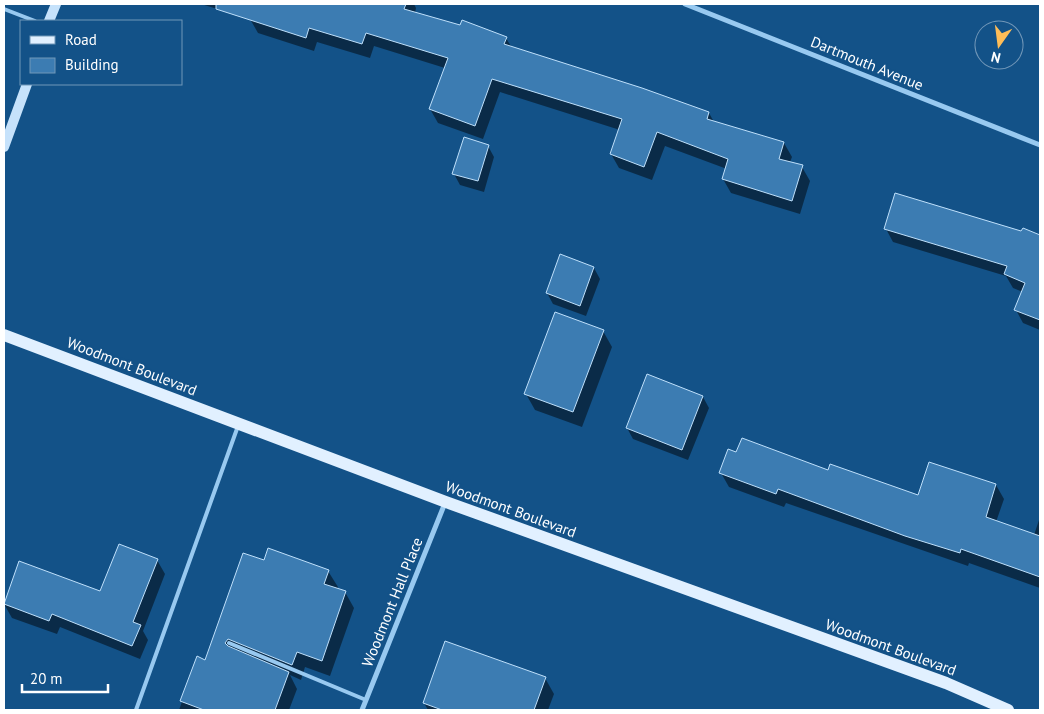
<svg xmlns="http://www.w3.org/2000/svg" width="1044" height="714" font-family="'PT Sans',sans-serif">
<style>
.shadow{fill:#0007}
.building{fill:#3c7cb2;stroke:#bfe0fb}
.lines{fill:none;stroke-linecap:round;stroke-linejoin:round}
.lane{stroke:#98c9f0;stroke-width:4}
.street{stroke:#98c9f0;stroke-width:5}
.secondary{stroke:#c6e2fb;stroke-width:10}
.primary{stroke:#e1f0ff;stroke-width:12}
.labels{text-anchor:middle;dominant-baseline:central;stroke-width:4;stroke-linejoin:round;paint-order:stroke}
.street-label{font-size:15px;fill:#fff;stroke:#135288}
</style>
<rect width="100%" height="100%" fill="#135288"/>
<path class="shadow" d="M201,4h213l2,4 -1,5 91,25 6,10 197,65 5,9 70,21 8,14 -2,5 12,5 8,14 -10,33 -69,-21 -8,-14 4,-10 -62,-23 -13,34 -33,-12 -8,-14 9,-24 -120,-38 -17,47 -45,-16 -8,-14 15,-41 -71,-22 -4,12 -53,-16 -3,9 -56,-18 -8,-14z
M488,146l6,11 -10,35 -24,-7 -6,-11z
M886,229l136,4 1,-4 17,7v94l-17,-7 -7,-13 7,-18 -10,-4 -7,-12 -113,-34z
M594,268l6,11 -14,37 -33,-12 -6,-11z
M603,331l9,16 -30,80 -47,-17 -9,-16z
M703,397l6,11 -21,52 -55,-21 -6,-11z
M829,472l90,25 77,-12 8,14 -8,23 38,13 6,-18v71l-71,-25 -1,3 -182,-63 -2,4 -55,-20 -8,-14z
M157,560l8,14 -22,57 5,9 -8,19 -80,-32 -3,7 -45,-16 -8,-14 97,-11z
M265,562l63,9 10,16 -1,2 8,3 9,16 -24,68 -25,-9 -4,13 -11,-5 7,14 -8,21h-110l19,-52 8,3z
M545,678l9,16 -6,16h-120l-4,-7z"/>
<path class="building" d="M216,4h190l-2,5 56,16 2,-5 45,17 -3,7 138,44 67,24 -2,7 77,23 -5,17 24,6 -11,36 -70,-22 6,-20 -71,-27 -13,35 -34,-13 12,-35 -130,-40 -17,47 -46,-17 19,-51 -82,-25 -4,11 -53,-16 -3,10 -90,-29z
M464,137l25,8 -11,36 -26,-7z
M895,193l126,38 2,-3 17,7v85l-26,-10 11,-27 -21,-9 3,-8 -123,-37z
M560,254l34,13 -14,39 -34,-13z
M555,312l49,18 -31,82 -49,-18z
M647,374l56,22 -21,54 -56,-22z
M742,438l86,32 2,-6 88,31 11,-33 67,22 -10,33 54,19v41l-79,-28 -1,4 -55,-17 -127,-47 -2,5 -57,-21 9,-24 8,3z
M119,544l39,15 -25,63 8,3 -9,21 -80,-32 -3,7 -45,-17 15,-43 81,30z
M268,548l61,22 -5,14 22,7 -24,70 -25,-9 -5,13 -64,-26 -3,4 3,3 61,26 -14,38h-71l-24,-9 17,-45 8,4 38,-107 21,7z
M445,641l101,36 -12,33h-92l-19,-7z"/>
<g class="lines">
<path class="lane" d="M4,9l31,12
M229,643l137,57
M136,710l102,-284"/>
<path class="street" d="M685,4l355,141
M362,710l83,-207"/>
<path class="secondary" d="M49,21l7,-17
M4,147l23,-63"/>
<path class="primary" d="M4,335l442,167 500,181 62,27"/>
</g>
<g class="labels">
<g class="street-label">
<text transform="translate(867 63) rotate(22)">Dartmouth Avenue</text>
<text transform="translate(132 366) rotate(21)">Woodmont Boulevard</text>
<text transform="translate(511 509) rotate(20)">Woodmont Boulevard</text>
<text transform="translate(392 602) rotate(-68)">Woodmont Hall Place</text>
<text transform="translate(891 647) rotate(20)">Woodmont Boulevard</text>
</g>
</g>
<rect width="1044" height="714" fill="none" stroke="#ffffff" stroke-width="10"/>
<rect x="20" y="20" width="162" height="65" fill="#135288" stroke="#7197b8"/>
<rect x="30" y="36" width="25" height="8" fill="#e1f0ff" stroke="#7197b8"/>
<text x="65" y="45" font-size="15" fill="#ffffff">Road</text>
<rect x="30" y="58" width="25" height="15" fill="#3c7cb2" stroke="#7197b8"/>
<text x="65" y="70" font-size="15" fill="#ffffff">Building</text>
<g transform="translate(999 45) rotate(194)"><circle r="24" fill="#135288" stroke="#7197b8"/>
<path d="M0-4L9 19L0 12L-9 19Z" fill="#ffbd57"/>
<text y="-8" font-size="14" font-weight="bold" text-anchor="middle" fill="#ffffff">N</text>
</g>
<path d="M22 684v8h86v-8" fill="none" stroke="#ffffff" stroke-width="2.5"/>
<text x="30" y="684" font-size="15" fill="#ffffff" stroke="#135288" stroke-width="4" paint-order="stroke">20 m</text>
</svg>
